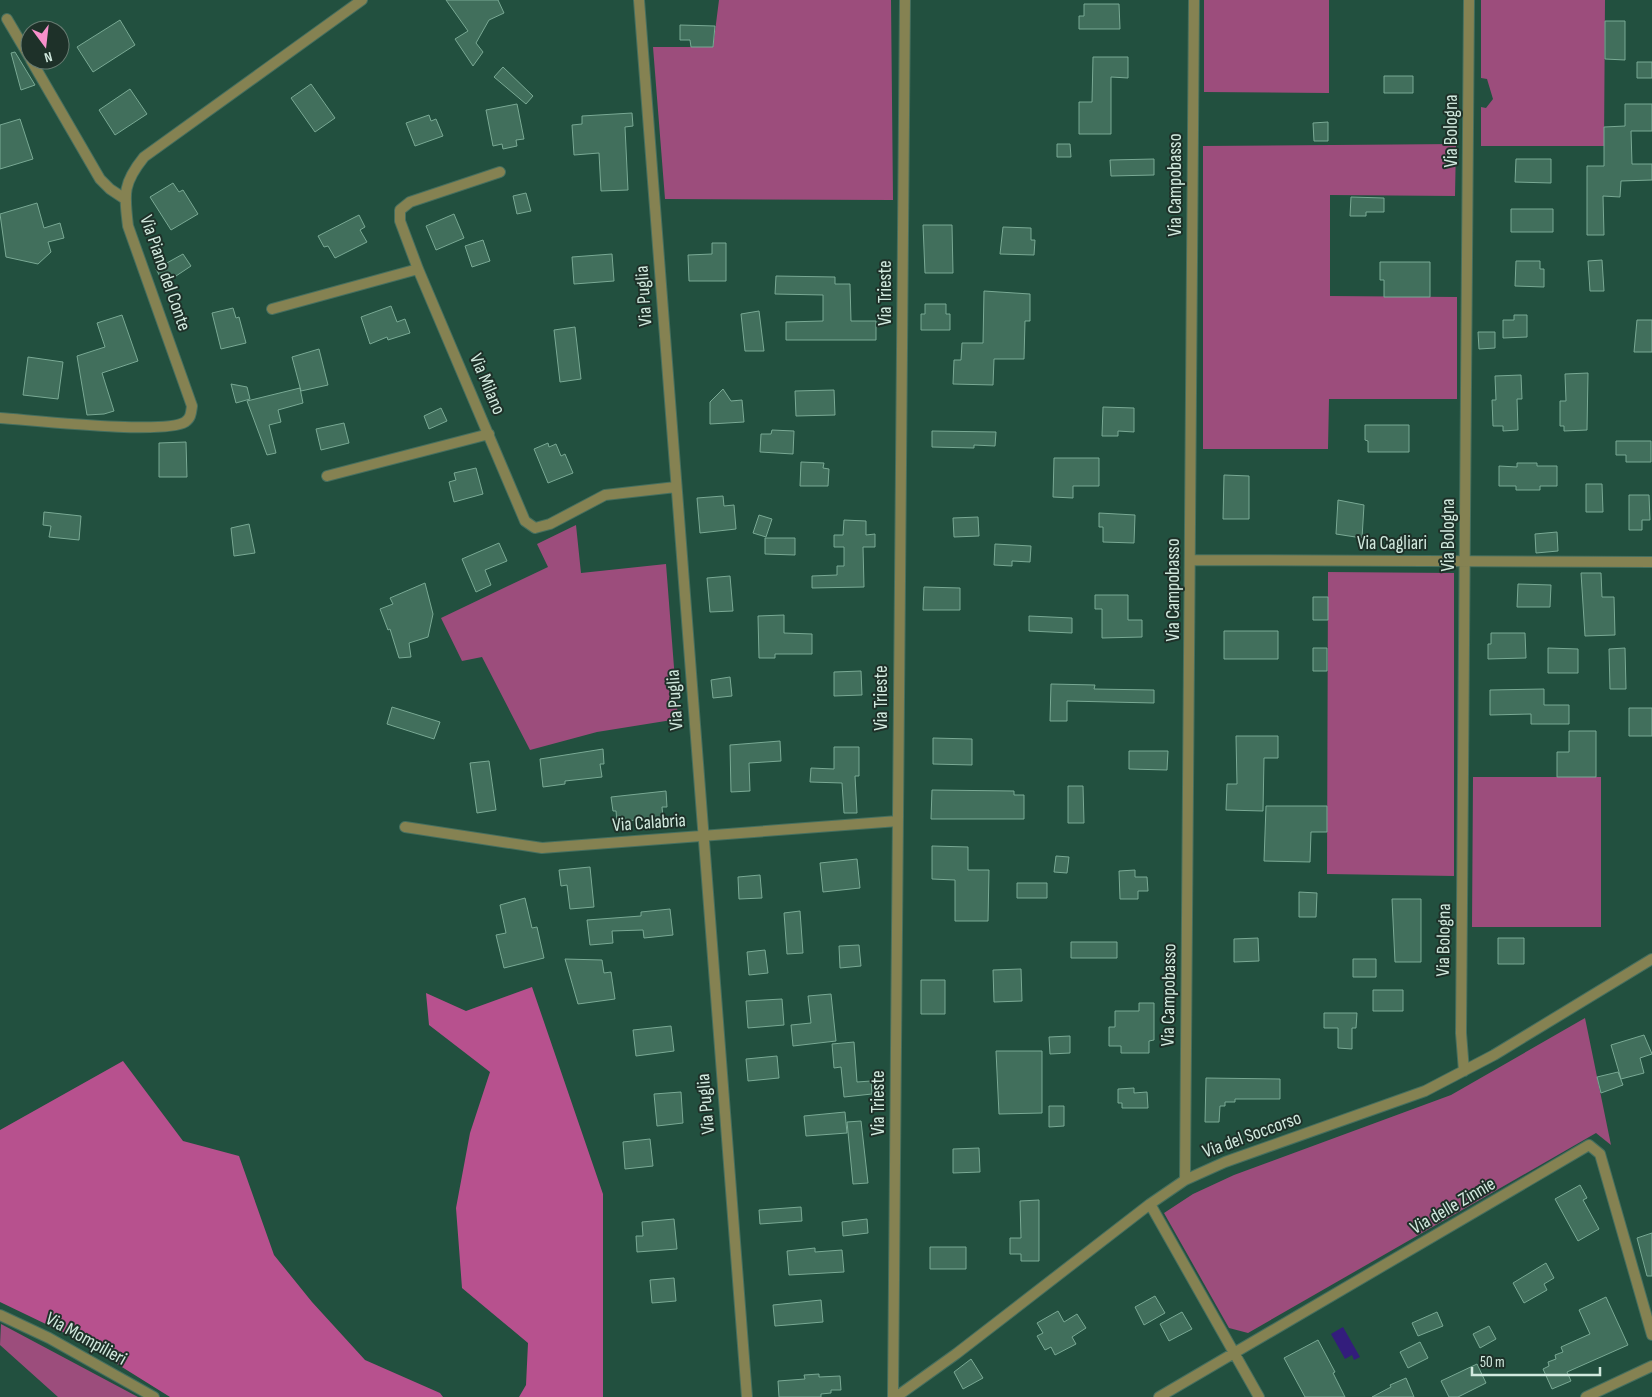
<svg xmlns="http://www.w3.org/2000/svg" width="1652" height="1397" font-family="'Sofia Sans Condensed',sans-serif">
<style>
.green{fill:#9c4d7c}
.forest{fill:#b7518e}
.water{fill:#331d7c}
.building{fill:#416f5c;stroke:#79a994}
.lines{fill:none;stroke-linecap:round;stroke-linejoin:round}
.minor-casing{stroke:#456f5f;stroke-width:12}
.tertiary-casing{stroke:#456f5f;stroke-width:12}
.minor{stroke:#858252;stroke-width:10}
.tertiary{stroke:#858252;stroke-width:10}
.labels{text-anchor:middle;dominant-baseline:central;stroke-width:4;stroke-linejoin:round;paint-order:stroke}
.street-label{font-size:19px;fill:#d1e9de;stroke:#1e3129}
</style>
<rect width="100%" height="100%" fill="#22503f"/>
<path class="green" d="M719,0h172l2,200 -228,-1 -12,-152h60z
M1204,0h125v93l-125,-1z
M1481,0h124l-1,146h-123v-39l5,1 7,-9 -6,-20 -6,-1z
M1456,144l-1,52 -125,-1v101l127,1v102h-128l-1,50h-125v-303z
M576,525l5,48 85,-9 12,155 -81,13 -67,18 -48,-93 -20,4 -21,-43 107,-51 -11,-23z
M1328,572l126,1v303l-127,-2z
M1473,777h128v150h-129z
M1585,1018l26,127 -15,-12 -348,200 -19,-5 -65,-115 29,-19 41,-19 217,-80z
M1,1324l137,73h-80l-58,-52z"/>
<path class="forest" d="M532,987l71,207v203h-84l7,-12 2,-42 -66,-55 -6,-80 14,-75 20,-61 -61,-47 -3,-32 40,18z
M123,1061l60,80 56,15 35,99 38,47 53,58 75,33 3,4h-273l-93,-58 -77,-37v-172z"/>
<path class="water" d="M1343,1327l17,30 -6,3 -2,-5 -7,4 -14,-25z"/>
<path class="building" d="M446,0h52l6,13 -15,7 -13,23 7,9 -10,14 -18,-27 13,-8z
M1084,4h35l1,25h-41v-13h5z
M120,20l15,25 -42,27 -16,-25z
M1605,21h20v39l-20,-1z
M680,25l35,1 -2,21h-22l-1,-7h-10z
M15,52l20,33 -14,5 -10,-37z
M1093,57h35v21l-17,-1v57h-32v-32h13z
M1637,62h15v16h-15z
M503,67l30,29 -7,8 -32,-27z
M1384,76h29v17h-29z
M311,84l24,34 -20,14 -24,-34z
M130,89l17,25 -32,21 -16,-25z
M517,104l7,35 -8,1 1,6 -14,3 -1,-5 -9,2 -7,-36z
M1625,104h27v27h-21l1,33h20v16l-31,1 -1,16 -17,-1 1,39h-17v-69h17v-39l21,-1z
M632,113l1,13 -8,1 3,63 -27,1 -2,-38 -25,2 -2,-30 10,-1v-8z
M429,115l2,6 5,-2 7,17 -28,10 -9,-23z
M20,119l13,40 -33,10v-44z
M1328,122v19h-14l-1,-18z
M1057,144h13l1,13h-14z
M1154,159v16l-43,1 -1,-16z
M1516,159h35v24l-36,-1z
M173,183l6,9 4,-2 15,24 -27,16 -21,-33z
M526,193l5,18 -14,3 -4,-18z
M1351,197l33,1v14h-18v4h-16z
M37,203l7,25 16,-5 4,15 -16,4 3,10 -13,12 -32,-7 -6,-43z
M1511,209h42v23h-42z
M454,214l10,24 -28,12 -10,-24z
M359,215l6,12 -5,3 7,12 -32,16 -7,-12 -4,1 -6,-11z
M923,225h29l1,48h-28z
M1003,227l28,1v12h4l-1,15 -34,-1z
M483,240l7,21 -18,6 -7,-21z
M712,243h14v38h-37l-1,-26 24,-1z
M183,254l8,12 -27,18 -8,-15z
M612,254l2,27 -40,3 -2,-27z
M1602,260l2,31h-14l-2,-30z
M1516,261h24v8h4v18l-29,-1z
M1380,262h50v35h-46v-17h-4z
M776,276l59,1v7h15l1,37h25v19h-90v-18l37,-1v-26l-48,-1z
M984,291l46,3v27h-5l-1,38h-30l-1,26 -40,-1 1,-24h7l1,-17h21z
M925,304h21v10h4v16h-29v-16h4z
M391,306l6,16 8,-3 5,14 -22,7 -1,-3 -17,7 -9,-27z
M233,308l3,10 3,-1 7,26 -25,6 -9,-36z
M759,311l5,40h-19l-4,-37z
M122,315l16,46 -36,12 12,38 -10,3 -17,1 -10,-59 28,-9 -8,-24z
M1514,315h13v22l-24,1v-18h11z
M1637,320h15v32h-18z
M575,327l6,52 -21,3 -6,-52z
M1478,332h17v16l-16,1z
M319,349l9,36 -27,6 -9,-34z
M28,357l35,5 -5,37 -35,-4z
M1588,373l-1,57 -23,1v-5h-4v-25h6l-1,-27z
M1521,375l1,24h-5l1,31 -15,1v-5h-10l-1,-26h4l-1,-24z
M231,384l16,3 3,12 -14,4z
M300,388l3,15 -25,7 3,12 -12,3 7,28 -9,2 -20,-54z
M723,389l8,12 11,-1 2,22 -34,2v-22z
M834,390l1,25 -39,1 -1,-25z
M1103,407l31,1v24l-16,-1v5h-16z
M441,408l6,13 -18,8 -5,-13z
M344,423l5,20 -28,7 -5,-21z
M1365,425h44v27h-41v-11l-3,-1z
M772,430l22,1 -1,23 -33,-2 1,-18h10z
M932,431l64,1 -1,14 -21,-1v3l-42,-1z
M1616,441h35v21h-25v-7h-10z
M186,442l1,35h-28v-34z
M548,443l1,4 7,-3 5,12 4,-2 8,19 -25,10 -14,-34z
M1054,458h45v28h-26v12l-20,-1z
M801,462l23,1 -1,5 6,1 -1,17h-28z
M1517,463h20v3h20v20h-17v4h-24v-4h-17v-20l18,1z
M476,468l7,26 -29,8 -5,-20 7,-2 -2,-7z
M1224,475l25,1v43h-26z
M1586,484h16l1,28h-17z
M1629,495h20l1,25h-8v10h-13z
M723,496l1,10 10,-1 2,24 -36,4 -3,-35z
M1338,500l26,5 -2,33 -26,-4z
M44,512l37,4 -2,24 -30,-3 2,-11 -8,-1z
M1099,513l36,2 -1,28 -31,-1v-15h-4z
M759,515l13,4 -6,18 -13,-4z
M978,517l1,19 -25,1 -1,-19z
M844,520l22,1v14l9,-1v13h-12l1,40 -52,1v-12l25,-1v-9h7v-19h-10v-12h9z
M249,524l6,29 -21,3 -3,-28z
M1557,532l1,19 -22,2 -1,-19z
M765,538h30v17l-30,-1z
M499,543l8,18 -22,9 6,15 -15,7 -14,-33z
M995,544l36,2 -1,16 -18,-1v5l-18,-1z
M1581,573h20l1,24h12l1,38 -30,1z
M730,576l3,35 -23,1 -3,-34z
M425,583l8,31 -5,23 -19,6 2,14 -12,1 -9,-29 -2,1 -8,-21 13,-5 -3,-6z
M1518,584l33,1 -1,22h-33z
M924,587l36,1v22h-37z
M1095,595h33v25h14v17l-40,1v-29h-7z
M1313,597h15v23h-15z
M784,615v18l28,1v20h-37v4h-16l-1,-42z
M1029,616l43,2v15l-43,-2z
M1224,631h54v28h-54z
M1491,633h34l1,25 -38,1v-15h3z
M1313,648h14v23h-14z
M1548,648l30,1v24h-30z
M1625,648l1,41h-16l-1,-40z
M861,671l1,24 -28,1v-24z
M730,677l2,19 -19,2 -2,-18z
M1051,684l44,1 -1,4 60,1v13l-87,-2v20h-17z
M1544,689v16h25v19h-38v-10l-41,1v-25z
M392,707l48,15 -6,17 -47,-15z
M1629,708h23v28h-23z
M1569,731h27v46h-39v-25h12z
M1236,736h42v22h-14l-1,53 -37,-1 1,-26h10z
M933,738l39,1v26l-39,-1z
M780,741l1,20 -32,2 1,28 -19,1 -1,-47z
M834,747h25v29h-4l2,37h-13l-2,-30 -32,-1 1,-14 23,1z
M603,749l1,15h-4l2,13 -37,4v3l-22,3 -3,-28z
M1129,751h39l-1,19 -38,-1z
M489,761l7,49 -19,3 -7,-50z
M1068,786h15l1,37h-16z
M932,790l82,1v4h10v24h-93z
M666,791l1,16h-5l1,10 -46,5 -1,-11h-3l-2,-14z
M1266,806h61v26h-16l-1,30 -46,-1z
M932,846l36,1v23h21l-1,51h-33v-41l-23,-1z
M1056,856l13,1 -2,16 -13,-1z
M857,859l3,29 -37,4 -3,-29z
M590,867l4,40 -24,2 -3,-24 -6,1 -2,-16z
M1135,870v7h12l1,14h-10v8h-18l-1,-28z
M760,875l2,23 -23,1 -1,-22z
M1017,883h30v15h-30z
M1299,892l18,1 -1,24h-17z
M525,898l7,30 5,-1 7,31 -40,10 -8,-33 10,-2 -6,-28z
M1392,899h29v63h-26z
M670,909l3,26 -29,3 -1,-8 -31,1 1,12 -23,2 -3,-25 54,-4v-4z
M800,911l3,42 -16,1 -3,-41z
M1258,938l1,23 -25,1v-23z
M1498,938h26v26h-26z
M1071,942h46v16h-46z
M859,945l2,21 -21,2 -1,-22z
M765,950l3,23 -19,2 -2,-23z
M565,959l37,1 2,13 7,-1 4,27 -37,5z
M1353,959h23v18h-23z
M1021,969l1,32 -28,1 -1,-32z
M921,980h24v34h-24z
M1373,990h30v21h-30z
M831,994l5,47 -43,5 -2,-21 20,-2 -3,-27z
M782,999l2,26 -36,3 -2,-27z
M1139,1003h15v37l-5,1v12h-28v-7h-12v-19h6v-16h24z
M1324,1013h33l-1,15h-4v21l-14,-1v-20h-14z
M671,1026l3,25 -38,5 -3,-26z
M1644,1035l8,19 -12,4 4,15 -23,6 -10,-34z
M1070,1036v17l-20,1 -1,-17z
M854,1042l3,40 14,-1 1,13 -28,3 -3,-30 -7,1 -2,-24z
M996,1051h46v62l-43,1z
M777,1056l2,22 -31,3 -2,-22z
M1618,1072l5,13 -22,8 -4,-16z
M1206,1078l74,1v20h-45v3h-10v4h-5l-1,16h-14z
M1134,1088v5l13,-1 1,16h-26v-5h-4v-14z
M681,1092l2,31 -26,3 -3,-32z
M1049,1106h15v20l-15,1z
M845,1112l2,21 -41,3 -2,-20z
M861,1121l7,62 -15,1 -6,-62z
M650,1139l3,27 -28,3 -2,-27z
M979,1148l1,24 -27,1v-24z
M1580,1185l7,13 -4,2 16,29 -21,12 -23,-42z
M1039,1200v61h-18v-7h-11v-16h11l-1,-37z
M801,1207l1,14 -42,3 -1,-14z
M674,1219l3,30 -40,3 -1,-16h7l-1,-14z
M867,1219l1,14 -25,3 -1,-14z
M1652,1233v43h-5l-10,-38z
M930,1247h36v22h-36z
M815,1248v4l27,-2 2,22 -55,3 -2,-24z
M1546,1263l8,15 -10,6 3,6 -23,13 -11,-20z
M674,1278l2,23 -24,2 -2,-23z
M1155,1296l10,17 -21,12 -9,-18z
M1606,1297l22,48 -61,27 4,9 -19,8 -9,-20 6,-3 -1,-4 8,-3 -1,-4 8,-3 -2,-5 29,-13 -11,-24z
M821,1300l2,22 -48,4 -2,-21z
M1058,1311l6,11 13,-8 9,14 -14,9 4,7 -21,11 -4,-8 -6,3 -8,-14 6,-3 -6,-10z
M1182,1312l10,17 -23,12 -9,-17z
M1437,1312l6,14 -25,10 -6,-13z
M1489,1326l7,13 -16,9 -7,-14z
M1318,1340l17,32 -2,1 12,24h-40l-21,-39z
M1420,1342l8,16 -20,10 -8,-16z
M971,1359l12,19 -20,11 -9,-17z
M1477,1364l9,19 -28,14h-9l-8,-16z
M819,1374v3l21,-1 1,14h-10v3l-10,1v3h-42l-1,-16 27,-2 -1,-4z
M1406,1378l8,19h-42l19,-10 -1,-2z"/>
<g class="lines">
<defs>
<path id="minor" d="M639,0l108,1397
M7,19l23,39
M31,60l69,119 10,10 15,10
M500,172l-90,30 -10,8v11l18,48 107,252 10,7 15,-4 55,-29 71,-8
M272,309l146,-40
M0,418c31,2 164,17 185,4 6,-4 6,-9 7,-16l-64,-180c-4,-33 -5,-43 16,-69l218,-157
M327,476l162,-42
M1191,560l461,2
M405,827l137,21 356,-27
M1464,1071l-3,-38 8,-1033
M1185,1180l9,-1180
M1150,1204l109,193
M893,1397l12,-1397
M896,1397l60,-43 194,-150 35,-24 40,-18 200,-71 69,-36 158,-96
M1159,1397l430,-252 11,9 52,181
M1586,1397l66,-31"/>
<path id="tertiary" d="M0,1315l49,23 105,59"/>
</defs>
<use href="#minor" class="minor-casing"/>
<use href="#tertiary" class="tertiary-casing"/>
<use href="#minor" class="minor"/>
<use href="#tertiary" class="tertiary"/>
</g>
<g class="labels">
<g class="street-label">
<text transform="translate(1451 131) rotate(-90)">Via Bologna</text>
<text transform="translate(1175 185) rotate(-90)">Via Campobasso</text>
<text transform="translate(165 273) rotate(71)">Via Piano del Conte</text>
<text transform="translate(885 293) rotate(-90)">Via Trieste</text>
<text transform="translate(644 296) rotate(-94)">Via Puglia</text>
<text transform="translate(487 384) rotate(67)">Via Milano</text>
<text transform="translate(1448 535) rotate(-90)">Via Bologna</text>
<text x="1392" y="543">Via Cagliari</text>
<text transform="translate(1173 590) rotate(-90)">Via Campobasso</text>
<text transform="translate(881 698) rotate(-90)">Via Trieste</text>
<text transform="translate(675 700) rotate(-94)">Via Puglia</text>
<text transform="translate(649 823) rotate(-4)">Via Calabria</text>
<text transform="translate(1444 940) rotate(-89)">Via Bologna</text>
<text transform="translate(1169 995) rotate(-89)">Via Campobasso</text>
<text transform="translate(878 1103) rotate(-90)">Via Trieste</text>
<text transform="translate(706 1104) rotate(-95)">Via Puglia</text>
<text transform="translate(1252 1135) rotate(-20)">Via del Soccorso</text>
<text transform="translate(1453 1206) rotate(-30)">Via delle Zinnie</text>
<text transform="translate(86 1339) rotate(29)">Via Mompilieri</text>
</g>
</g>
<g transform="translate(45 45) rotate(165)"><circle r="24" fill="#1e3129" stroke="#667b71"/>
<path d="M0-4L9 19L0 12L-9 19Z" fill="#f890cc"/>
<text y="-8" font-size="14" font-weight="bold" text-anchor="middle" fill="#d1e9de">N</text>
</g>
<path d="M1472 1367v8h128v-8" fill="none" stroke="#d1e9de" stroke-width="2.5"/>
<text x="1480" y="1367" font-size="15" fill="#d1e9de" stroke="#1e3129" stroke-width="4" paint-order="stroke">50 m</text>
</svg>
